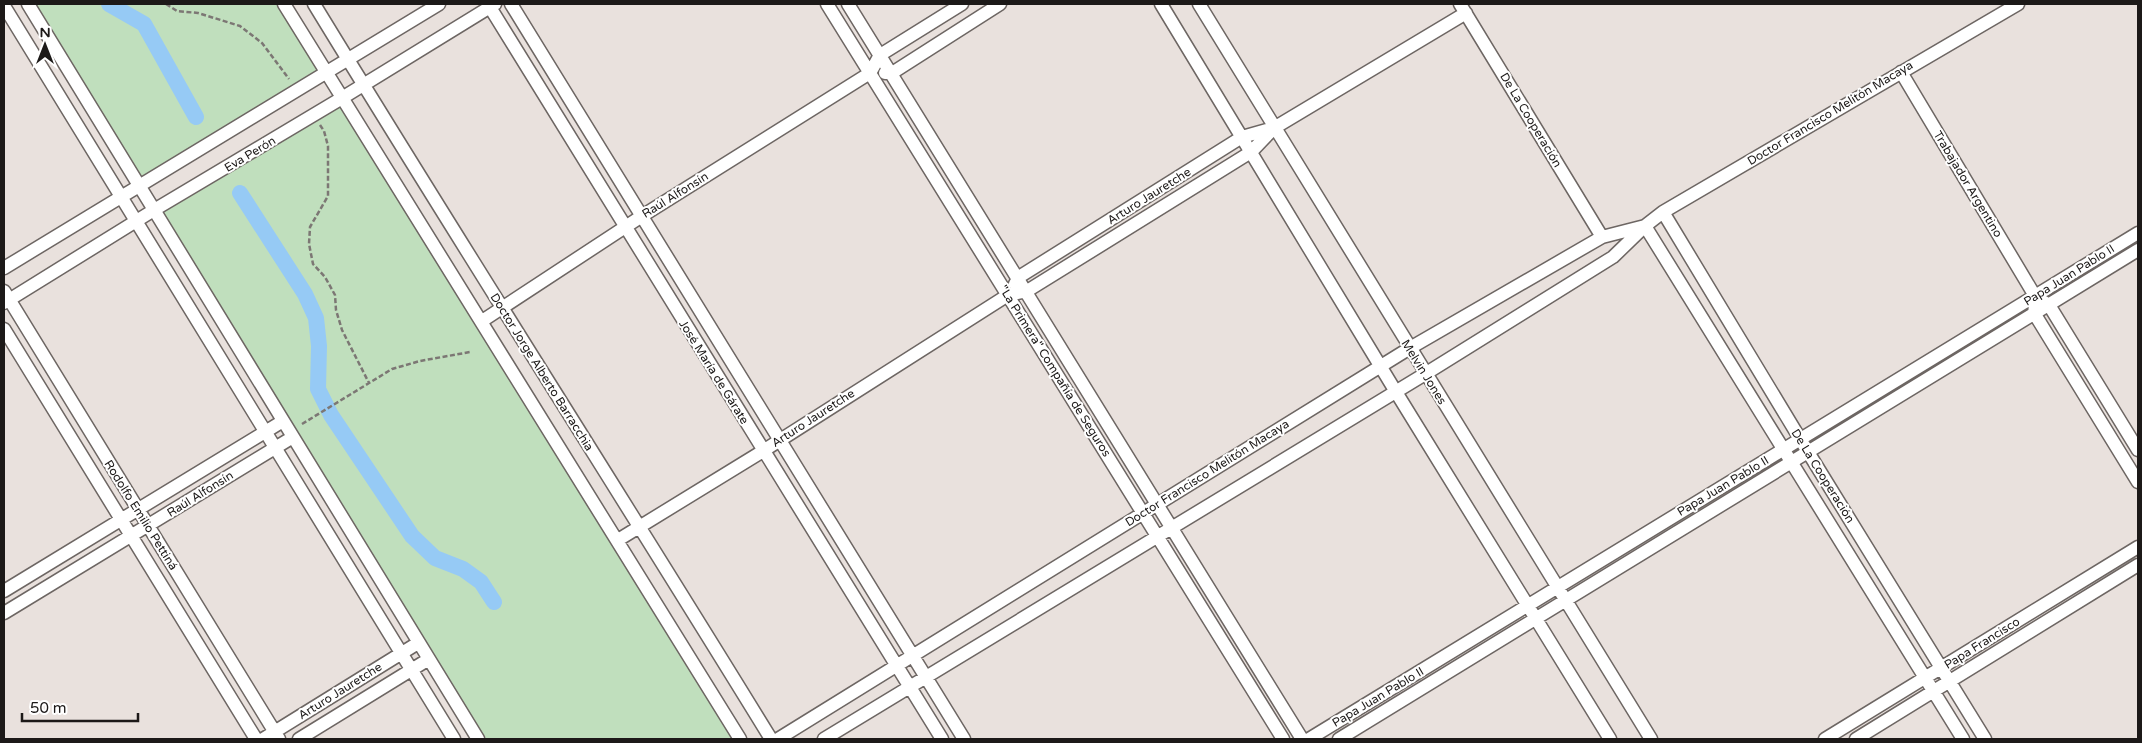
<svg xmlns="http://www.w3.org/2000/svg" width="2142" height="743" font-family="'Varela Round',sans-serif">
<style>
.green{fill:#c0dfbd}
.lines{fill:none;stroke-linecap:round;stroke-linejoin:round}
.canal{stroke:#96caf5;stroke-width:16}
.street-casing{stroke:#6d6663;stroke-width:15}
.path{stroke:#7c7774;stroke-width:2.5;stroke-dasharray:5 2.5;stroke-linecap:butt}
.street{stroke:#fff;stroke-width:12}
.labels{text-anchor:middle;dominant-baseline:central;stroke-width:4;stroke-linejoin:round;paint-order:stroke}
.street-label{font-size:12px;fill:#1c1918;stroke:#fff}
</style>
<rect width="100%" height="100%" fill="#e9e1dd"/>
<path class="green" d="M35,4h244l41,67 -180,108z
M341,104l394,635h-251l-323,-527z"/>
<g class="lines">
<path class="canal" d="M109,4l35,20 52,93
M240,193l65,101 11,24 3,28 -1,43 13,26 81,121 23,22 28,11 18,13 13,20"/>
<defs>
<path id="street" d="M28,4l450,735
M284,4l456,735
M314,4c150,246 306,489 457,735
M488,4l454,735
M511,4l453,735
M827,4l456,735
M848,4l454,735
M1161,4l235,388 214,347
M1199,4l452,735
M1460,4l142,233
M4,6l450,733
M1901,72l134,224 14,9 89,145
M885,73h7l108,-69
M1663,212l145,240 177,287
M1645,226l318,513
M4,268l435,-264
M1015,284l4,-7 223,-140 32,-9 192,-115
M4,291l275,448
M4,303l150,-93 188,-112 153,-94
M2035,306l-1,7 104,169
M482,321l160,-105 228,-143 10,-18 82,-51
M4,329l252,410
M618,540l145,-89 245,-156 19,-4 224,-139 23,-24
M4,591l279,-170
M4,613l289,-176
M263,739l155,-96
M299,739l130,-80
M778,739l632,-391 192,-111 43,-11
M824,739l601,-365 188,-117 32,-31 18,-14 355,-208
M1309,739l829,-506
M1339,739l799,-489
M1825,739l313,-192
M1856,739l282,-174"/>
</defs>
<use href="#street" class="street-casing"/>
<path class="path" d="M166,4l11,7 21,2 42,13 22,17 27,36
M320,125l4,6 4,15v50l-18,31 -1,17 4,20 12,13 10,18 1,15 6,20 27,53
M302,424l90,-55 28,-8 50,-9"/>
<use href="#street" class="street"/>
</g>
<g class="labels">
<g class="street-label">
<text transform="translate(1830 113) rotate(-31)">Doctor Francisco Melitón Macaya</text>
<text transform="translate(1531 120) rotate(59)">De La Cooperación</text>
<text transform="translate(250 154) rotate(-31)">Eva Perón</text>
<text transform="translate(1968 184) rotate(59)">Trabajador Argentino</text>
<text transform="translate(675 195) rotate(-32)">Raúl Alfonsín</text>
<text transform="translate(1149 196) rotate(-32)">Arturo Jauretche</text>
<text transform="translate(2069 275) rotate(-32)">Papa Juan Pablo II</text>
<text transform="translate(1055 371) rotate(58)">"La Primera" Compañía de Seguros</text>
<text transform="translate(542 372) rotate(58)">Doctor Jorge Alberto Barracchia</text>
<text transform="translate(714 372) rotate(58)">José María de Gárate</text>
<text transform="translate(1424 372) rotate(58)">Melvin Jones</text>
<text transform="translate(813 418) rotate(-33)">Arturo Jauretche</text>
<text transform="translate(1207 473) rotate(-32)">Doctor Francisco Melitón Macaya</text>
<text transform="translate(1823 476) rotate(58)">De La Cooperación</text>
<text transform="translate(1723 486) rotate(-31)">Papa Juan Pablo II</text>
<text transform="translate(200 494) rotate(-32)">Raúl Alfonsín</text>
<text transform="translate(141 515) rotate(58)">Rodolfo Emilio Pettiná</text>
<text transform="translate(1982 643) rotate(-32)">Papa Francisco</text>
<text transform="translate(340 691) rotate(-32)">Arturo Jauretche</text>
<text transform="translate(1378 697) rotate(-31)">Papa Juan Pablo II</text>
</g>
</g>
<rect width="2142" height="743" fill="none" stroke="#1c1918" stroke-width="10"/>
<g transform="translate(45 45)" stroke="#ffffff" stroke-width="4" paint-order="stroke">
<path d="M0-4L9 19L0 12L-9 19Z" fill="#1c1918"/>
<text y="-8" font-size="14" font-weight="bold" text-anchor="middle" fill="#1c1918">N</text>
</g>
<path d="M22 713v8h116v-8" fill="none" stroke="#1c1918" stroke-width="2.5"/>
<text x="30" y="713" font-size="15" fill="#1c1918" stroke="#ffffff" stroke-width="4" paint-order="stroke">50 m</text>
</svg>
